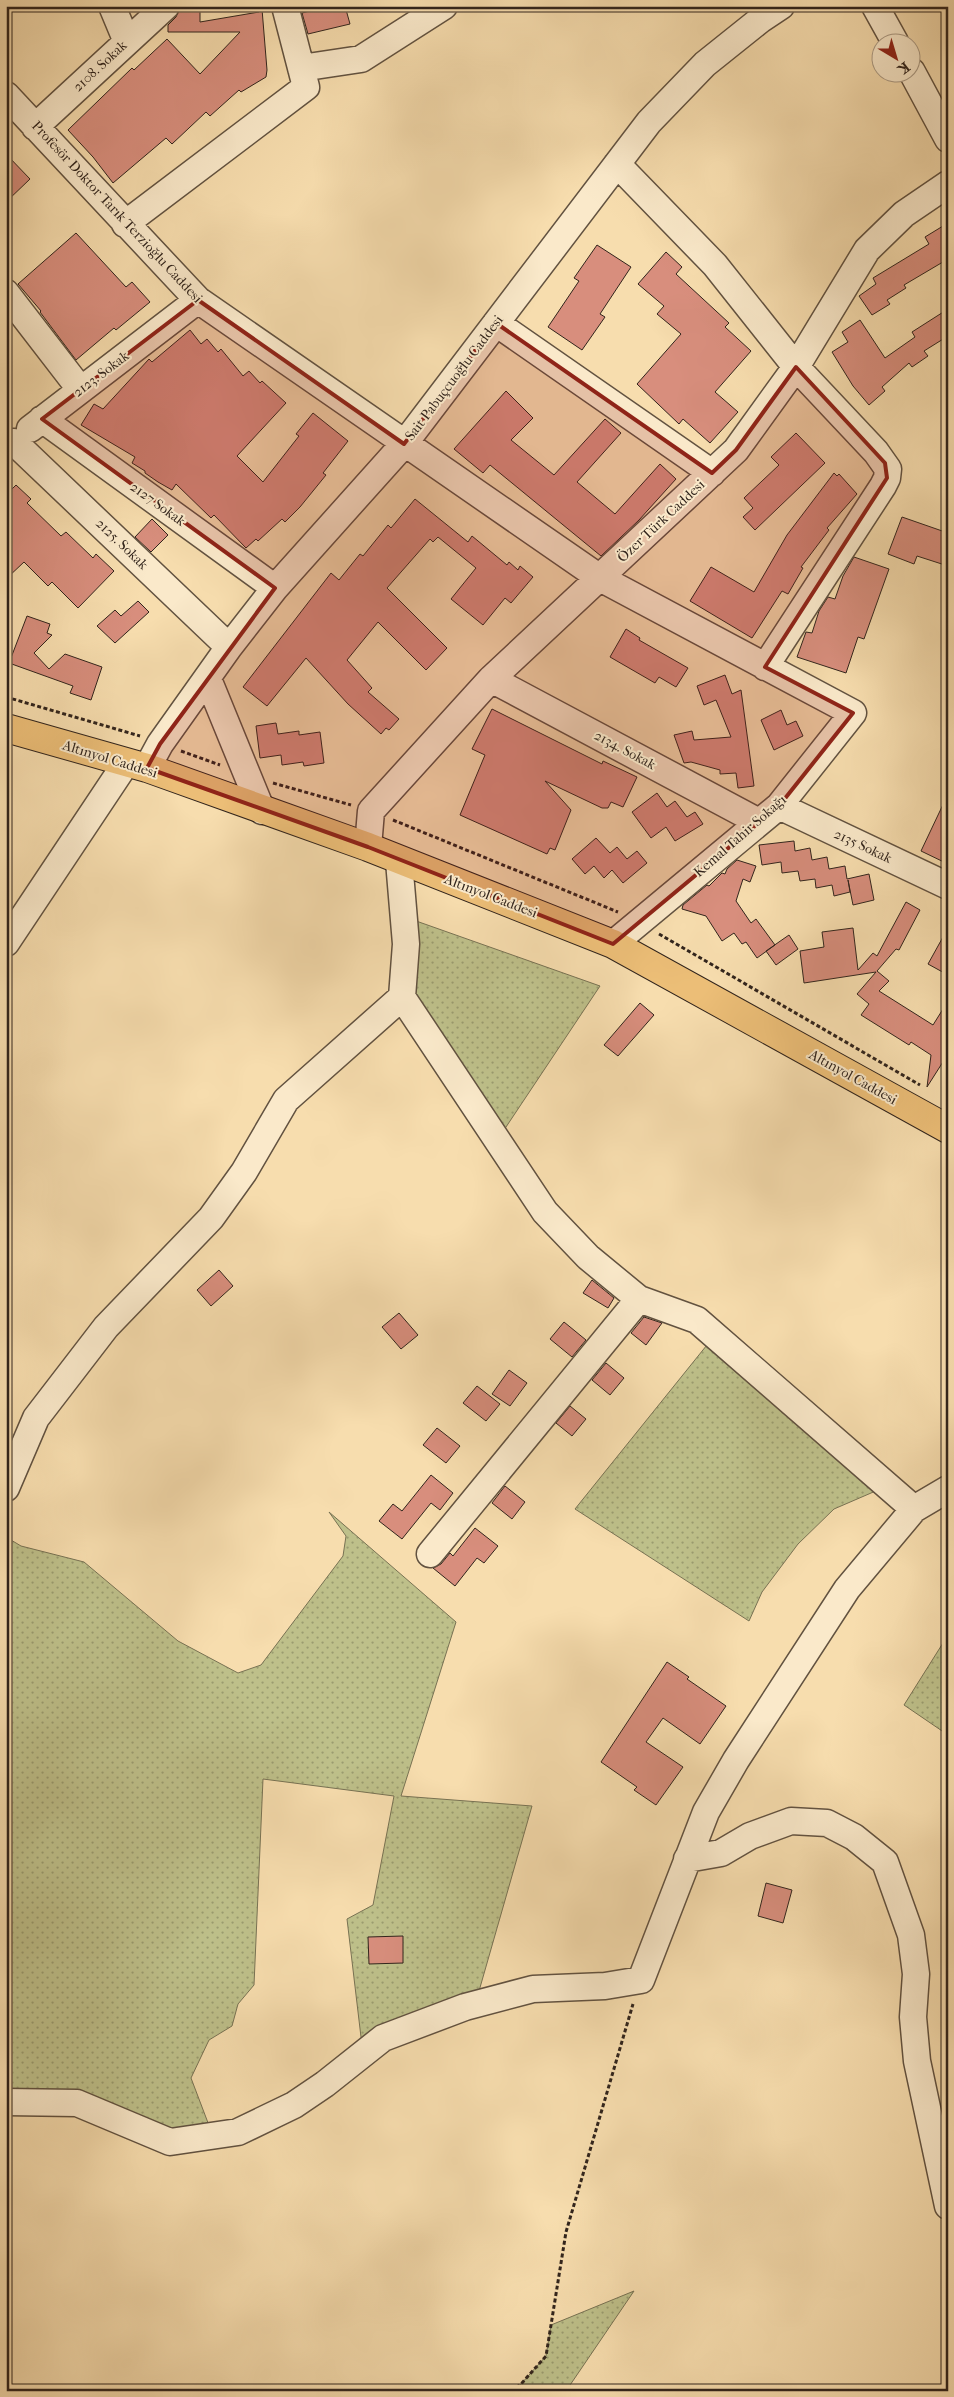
<svg xmlns="http://www.w3.org/2000/svg" width="954" height="2397" font-family="'IM FELL French Canon',serif">
<style>
.grass{fill:url(#grass-dots);stroke:#787253}
.building{fill:#d88e7d;stroke:#31241c}
.lines{fill:none;stroke-linecap:round;stroke-linejoin:round}
.minor-casing{stroke:#625240;stroke-width:29}
.major-casing{stroke:#31241c;stroke-width:30}
.path{stroke:#31241c;stroke-width:3;stroke-dasharray:4 2.5;stroke-linecap:butt}
.minor{stroke:#fae9ca;stroke-width:26}
.major{stroke:#ecbe77;stroke-width:28}
.marked{fill:#8f2418;fill-opacity:0.2;stroke:#8f2418;stroke-width:4;stroke-linejoin:round}
.labels{text-anchor:middle;dominant-baseline:central;stroke-width:4;stroke-linejoin:round;paint-order:stroke}
.street-label{font-size:14px;fill:#31241c;stroke:#fae9ca}
</style>
<defs>
<pattern id="grass-dots" width="8" height="8" patternUnits="userSpaceOnUse" patternTransform="scale(1.25)"><rect width="8" height="8" fill="#bec08a"/><path d="M2 2h.1M6 6h.1" fill="none" stroke="#9b9c70" stroke-width="1.8" stroke-linecap="round"/></pattern>
</defs>
<rect width="100%" height="100%" fill="#f7ddae"/>
<filter id="stains"><feTurbulence type="fractalNoise" baseFrequency=".004" numOctaves="4"/><feColorMatrix values="0 0 0 0 .2 0 0 0 0 .09 0 0 0 0 .02 0 0 0 .5 -.17"/></filter>
<radialGradient id="worn" r=".72"><stop offset=".6" stop-color="#630" stop-opacity="0"/><stop offset="1" stop-color="#630" stop-opacity=".3"/></radialGradient>
<path class="grass" d="M402,916l198,70 -102,153 -96,-142z
M715,1335l163,155 -44,19 -36,35 -36,48 -13,29 -174,-112z
M329,1512l127,110 -55,174 131,10 -57,199 -109,47 -5,-15 -14,-118 26,-14 21,-109 -131,-17 -9,206 -16,19 -6,22 -23,14 -18,38 22,58 -75,-9 -132,-25v-565l15,9 63,16 94,79 60,32 23,-8 82,-109 3,-20z
M948,1635v100l-44,-30z
M634,2291l-68,100h-55l10,-7 25,-28 5,-31z"/>
<path class="building" d="M181,6h19v16l59,-10 3,-3 5,61 -1,7 -25,15 -2,-2 -29,26 -4,-4 -34,32 -6,-6 -53,45 -20,-26 -25,-27 64,-62 2,2 33,-31 33,35 40,-42h-72v-7l8,-8z
M329,6h16l5,18 -42,10 -6,-21z
M6,154l24,25 -24,23z
M943,226l5,8v25l-44,26 2,3 -19,12 3,4 -18,11 -13,-19 17,-12 -3,-6 56,-34 -4,-7z
M76,233l50,54 6,-5 18,20 -34,28 -2,-2 -38,32 -36,-48 1,-1 -23,-27z
M597,245l34,22 -31,47 5,3 -23,33 -34,-23 31,-46 -5,-3z
M666,252l16,15 -6,7 53,49 -4,4 26,24 -36,41 23,20 -28,31 -27,-24 -4,5 -42,-40 44,-50 -24,-20 7,-8 -26,-22z
M948,309v27l-24,15 4,5 -16,11 -3,-4 -27,24 3,4 -16,14 -16,-19 -21,-34 16,-10 -6,-10 18,-12 25,38 30,-21 -3,-5z
M190,330l11,14 6,-5 11,13 3,-3 22,27 6,-5 11,12 2,-2 24,22 -49,53 26,26 36,-46 -3,-2 17,-21 35,28 -25,32 3,2 -26,32 -15,15 -3,-3 -24,22 -2,-2 -10,9 -32,-33 -3,3 -35,-34 -4,6 -14,-8 -13,-9v-2l-13,-8 3,-6 -54,-32 13,-21 9,5 46,-50 3,3z
M506,391l27,27 -22,22 43,35 51,-56 16,14 -44,49 38,32 45,-50 16,15 -37,41 -38,36 -111,-91 -7,8 -29,-24z
M796,433l29,30 -70,67 -12,-13 10,-9 -9,-10 35,-33 -8,-8z
M834,473l3,3 2,-2 18,20 -30,34 2,2 -28,37 2,1 -15,26 -6,-3 -30,47 -62,-37 21,-34 43,25 33,-57z
M16,485l15,14 -4,4 34,33 5,-4 27,26 3,-4 18,17 -36,37 -26,-26 -4,4 -24,-24 -18,17v-84z
M415,499l53,43 4,-6 35,29 2,-3 9,8 2,-4 13,11 -22,26 -6,-5 -22,27 -32,-26 25,-31 -38,-31 -5,5 -3,-3 -43,49 60,60 -21,22 -48,-48 -31,38 25,28 -4,4 31,27 -10,11 -3,-2 -5,6 -33,-30 -42,-46 -39,48 -24,-19 88,-114 8,7 21,-26 3,2 25,-31 3,3z
M902,517l46,16v33l-31,-10 -3,8 -26,-10z
M152,519l16,16 -17,17 -16,-15z
M854,557l35,12 -25,70 -6,-2 -12,36 -49,-16 9,-25 6,1 7,-22 9,-14 7,2 8,-23z
M138,601l11,11 -34,31 -18,-17 18,-16 6,6z
M27,616l23,8 -3,9 5,2 -18,18 15,16 16,-15 37,13 -11,33 -21,-7 3,-7 -64,-23z
M626,629l14,9 -1,2 49,28 -12,19 -17,-10 -4,6 -45,-26z
M725,675l7,19 9,-4 13,96 -16,2 -2,-15 -16,1v-4l-29,-8 -7,1 -10,-28 18,-4 2,9 37,-3 -15,-37 -12,5 -7,-19z
M492,709l110,55 1,-3 34,16 -14,30 -12,-5 -3,6h-6l-57,-27 26,29 -16,40 -5,-2 -3,6 -87,-39 25,-60 -13,-6z
M781,710l6,15 9,-4 7,15 -29,14 -13,-30z
M276,723l2,11 21,-3v4l21,-3 4,31 -20,3 -1,-4 -21,3 -1,-10 -21,3 -4,-32z
M657,793l10,14 8,-6 12,16 8,-5 8,12 -28,17 -9,-14 -15,11 -19,-26z
M948,794v70l-27,-13z
M596,838l14,15 7,-6 10,12 10,-8 10,12 -24,20 -11,-13 -8,8 -10,-12 -9,8 -13,-15z
M794,841l1,10 15,-3 2,12 15,-3 2,12 16,-3 2,13 22,-5 5,26 -21,5 -5,-25 2,12 -16,4 -2,-11 -16,3 -1,-9 -15,2 -2,-10 -16,2 -1,-11 -19,3 -3,-20z
M737,860l19,6 -6,16 -7,-3 -7,22 15,22 5,-4 19,26 -18,13 -11,-16 -4,2 -8,-11 -12,8 -16,-25 -24,-7 1,-4 24,-20 2,1 13,-13 3,1 2,-5z
M906,902l14,8 -21,40 -3,-1 -19,22 12,10 -10,10 54,34 15,-24v53l-21,33 4,-32 -20,-13 -2,3 -48,-30 8,-11 -12,-10 19,-22 -72,11 -4,-32 24,-4 -2,-15 31,-4 5,42 15,-17 4,3z
M948,928v47l-20,-11z
M789,935l9,14 -22,16 -10,-14z
M640,1003l14,12 -36,41 -14,-11z
M219,1270l14,16 -22,20 -14,-16z
M592,1280l22,18 -6,10 -25,-15z
M399,1313l19,22 -17,14 -19,-22z
M644,1317l18,6 -16,22 -15,-12z
M564,1322l22,18 -14,17 -22,-18z
M606,1363l18,15 -14,17 -18,-15z
M509,1370l18,13 -17,23 -18,-12z
M477,1386l23,18 -14,17 -23,-18z
M570,1406l16,13 -14,17 -16,-13z
M437,1428l23,18 -14,17 -23,-18z
M431,1475l22,18 -13,17 -9,-7 -29,36 -23,-18 14,-17 9,7z
M505,1486l20,16 -13,17 -20,-16z
M475,1528l23,18 -14,17 -7,-5 -22,28 -22,-18 8,-4 9,-11 3,3z
M667,1662l22,15 -2,2 39,27 -26,38 -37,-26 -17,24 37,25 -27,38 -22,-15 3,-3 -36,-25z
M766,1883l26,7 -9,33 -25,-7z
M403,1936v27l-34,1 -1,-27z"/>
<g class="lines">
<defs>
<path id="minor" d="M112,6l15,36
M875,6l20,36
M301,68l60,-9 83,-53
M912,72l36,67
M6,95l192,205 402,278 253,135 -74,93 -166,138
M35,127l131,-121
M617,164l98,101 81,102 80,85 12,17 -1,9 -4,8 -118,181
M125,224l181,-137 -21,-81
M6,293l74,96
M496,323l216,150
M42,419l233,169
M30,429l168,-129
M14,442l215,205
M208,679l54,132
M491,679l268,143
M147,768l13,-24 69,-97 46,-59 129,-144 245,-322 56,-58 55,-44 21,-14
M779,806l169,80
M368,847l3,-36 120,-132 245,-229 60,-83 71,-117 37,-36 44,-30
M6,943l120,-180
M402,997l143,215 43,45 51,42 58,21 217,189 34,-20
M6,1488l30,-70 70,-91 105,-109 33,-46 42,-72 116,-103 4,-53 -7,-83
M430,1554l209,-255
M687,1859l34,-6 29,-17 41,-15 36,2 27,14 31,25 26,73 5,39 -3,43 4,44 31,145
M6,2102l71,1 93,39 68,-10 56,-27 31,-21 58,-46 82,-31 68,-18 72,-3 36,-6 65,-168 30,-52 111,-171 67,-80"/>
<path id="major" d="M6,728l141,40 221,79 245,97 335,185"/>
</defs>
<use href="#minor" class="minor-casing"/>
<use href="#major" class="major-casing"/>
<path class="path" d="M6,697l134,39
M181,751l39,14
M273,783l78,22
M393,820l225,92
M659,934l261,151
M511,2391l10,-7 25,-28 20,-124 67,-228"/>
<use href="#minor" class="minor"/>
<use href="#major" class="major"/>
</g>
<path class="marked" d="M198,300l206,144 92,-121 216,150 24,-23 60,-83 89,96 2,15 -122,189 88,46 -74,93 -166,138 -245,-97 -221,-79 13,-24 115,-156 -233,-169z"/>
<g class="labels">
<g class="street-label">
<text transform="translate(100 66) rotate(-43)">2108. Sokak</text>
<text transform="translate(117 212) rotate(47)">Profesör Doktor Tarık Terzioğlu Caddesi</text>
<text transform="translate(101 374) rotate(-37)">2123. Sokak</text>
<text transform="translate(454 378) rotate(-53)">Sait Pabuçcuoğlu Caddesi</text>
<text transform="translate(158 504) rotate(36)">2127 Sokak</text>
<text transform="translate(661 521) rotate(-43)">Özer Türk Caddesi</text>
<text transform="translate(122 544) rotate(44)">2125. Sokak</text>
<text transform="translate(625 750) rotate(28)">2134. Sokak</text>
<text transform="translate(110 759) rotate(17)">Altınyol Caddesi</text>
<text transform="translate(740 836) rotate(-41)">Kemal Tahir Sokağı</text>
<text transform="translate(863 846) rotate(25)">2135 Sokak</text>
<text transform="translate(491 896) rotate(21)">Altınyol Caddesi</text>
<text transform="translate(853 1077) rotate(29)">Altınyol Caddesi</text>
</g>
</g>
<rect width="954" height="2397" fill="none" stroke="#f7ddae" stroke-width="25"/>
<rect x="8" y="8" width="939" height="2382" fill="none" stroke="#31241c" stroke-width="2.5"/>
<rect x="12" y="12" width="929" height="2372" fill="none" stroke="#31241c"/>
<g transform="translate(896 58) rotate(142)"><circle r="24" fill="#fae9ca" stroke="#aa9a84"/>
<path d="M0-4L9 19L0 12L-9 19Z" fill="#8f2418"/>
<text y="-8" font-size="14" font-weight="bold" text-anchor="middle" fill="#31241c">K</text>
</g>
<rect width="100%" height="100%" filter="url(#stains)"/>
<rect width="100%" height="100%" fill="url(#worn)"/>
</svg>
